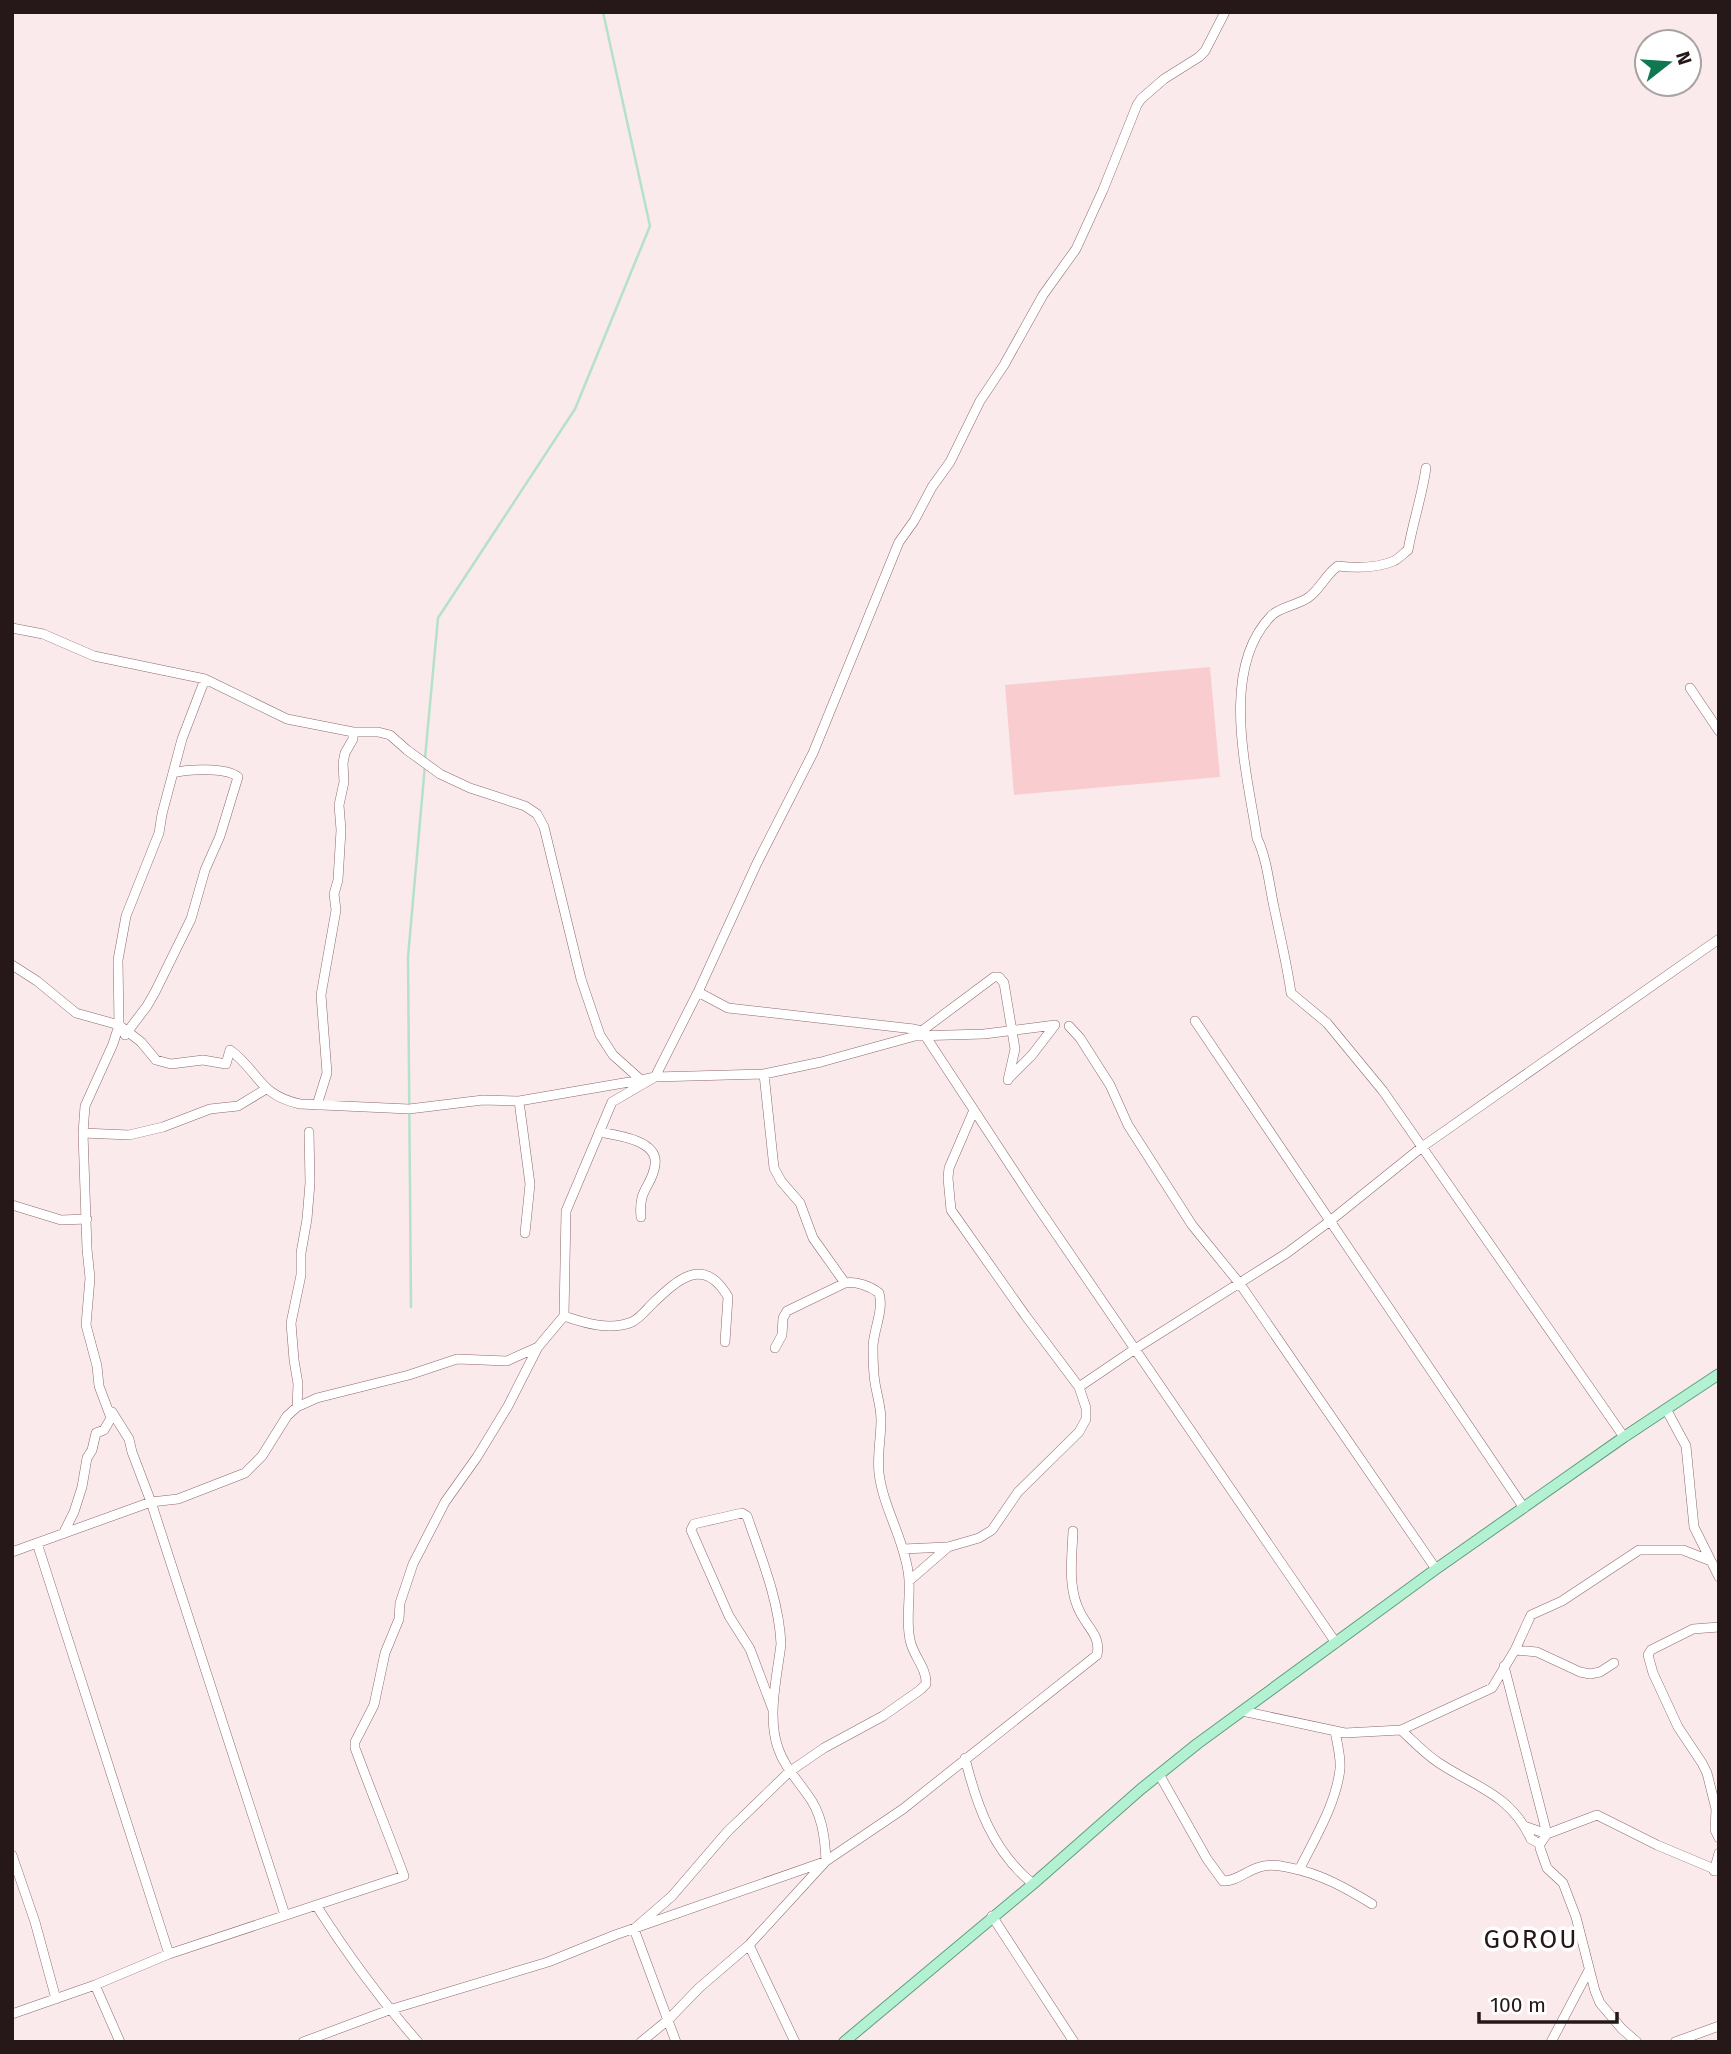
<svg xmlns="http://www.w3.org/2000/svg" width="1731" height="2054" font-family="'Fira Sans',sans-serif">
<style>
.green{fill:#f9cdcf}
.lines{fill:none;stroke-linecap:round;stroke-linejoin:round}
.stream{stroke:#b5e1c9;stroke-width:2.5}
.minor-casing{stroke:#8e696b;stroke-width:10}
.major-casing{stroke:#609e7e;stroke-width:12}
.minor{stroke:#fff;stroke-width:9}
.major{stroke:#b3f1d3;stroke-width:10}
.labels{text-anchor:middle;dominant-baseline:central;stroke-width:7;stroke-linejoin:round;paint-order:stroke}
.neighbourhood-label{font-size:26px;letter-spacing:2px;fill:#261718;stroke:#fff}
</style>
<rect width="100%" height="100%" fill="#fbeaeb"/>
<path class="green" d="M1210,667l10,110 -206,18 -9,-110z"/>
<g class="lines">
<path class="stream" d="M425,758l13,-140 137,-209 75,-183 -47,-214
M411,1307l-3,-350 17,-192"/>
<defs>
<path id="minor" d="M1426,468c-4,28 -13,54 -18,82 -5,4 -9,8 -14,11 -17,7 -39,7 -56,5 -12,8 -17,22 -29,31 -10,8 -30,10 -38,19 -52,54 -24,156 -14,222 10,21 12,46 17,69 6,29 13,57 17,86l36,30 56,68 241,346
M12,628l31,6 51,22 111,23 82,40 66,13h25l12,3 17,15 33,24 30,14 55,18 12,8 7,13 37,152 19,56 13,20 28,25 14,-3 109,-3 57,-12 94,-26 69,-2 71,-9
M1690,688l29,43
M12,965l25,16 39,32 43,12 22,17 15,18 15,4 32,-4 23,4 4,-14c29,21 28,45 70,54l109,5 74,-9 36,1 122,-21
M698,992l30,16 186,21 8,2
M1195,1021l329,487
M1069,1026l11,12 30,47 18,40 64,100 48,59 196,285
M919,1033l75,-56h5l5,6 11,66 -7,31
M125,1035l22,-29 8,-14 36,-73 14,-49 15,-34 18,-59c-12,-10 -50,-8 -65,-4
M926,1037l107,163 303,443
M764,1074l10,94 7,13 19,22 13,35 32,45
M1008,1079l24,-24 23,-30
M519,1101l11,83 -5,49
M317,1105l10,-32 -6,-78 15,-85 -2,-16 4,-14 3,-50 -2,-25 5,-23 -1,-19 2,-10 8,-14v-7
M599,1132c17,3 60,8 56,33 -3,22 -17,23 -14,52
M83,1133l46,2 34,-8 47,-18 28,-3 28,-17
M12,1205l49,15 26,-1
M564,1316c20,7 46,15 68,6 8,-4 14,-12 20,-18 26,-25 52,-49 76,-7l-3,45
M1079,1387l56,-38 152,-96 43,-32 92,-74 297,-208
M297,1407l1,-23 -4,-24 -3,-37 10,-48v-22l6,-34 3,-36 -1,-51
M1666,1409l20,37 8,81 25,50
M112,1412l17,27 3,13 19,50 134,413
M63,1534l11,-22 8,-25 5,-29 5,-8 4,-17 8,-3 7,-12 -12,-32 -2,-20 -11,-41 4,-47 -3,-29 -4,-116 2,-27 28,-62 6,-19 -1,-65 8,-44 33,-83 3,-19 20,-75 23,-60
M37,1543l132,411
M903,1549l44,-2
M12,1552l139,-50 27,-3 67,-26 17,-17 25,-40 10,-9 20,-9 92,-23 48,-16 50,2 31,-14 26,-31 2,-105 46,-109 43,-25 43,-85 59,-129 56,-110 86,-211 15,-21 18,-34 18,-25 30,-61 24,-36 39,-70 33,-46 27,-59 34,-85 4,-6 23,-20 35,-22 6,-6 20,-39
M909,1581l39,-34 31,-9 13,-8 26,-38 61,-60 7,-13v-11l-7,-21 -54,-72 -74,-105 -3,-32 1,-10 25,-58
M1719,1627l-26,2 -42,21 -3,5 5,18 25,54 24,36 5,10 9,36 -1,21 4,8
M1515,1650l22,2 43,20 10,2 10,-2 14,-9
M1504,1666l43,168 50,-19 60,30 62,26
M773,1710l-23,-61 -21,-33 -38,-86 3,-6 48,-11 5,3c14,41 32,84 34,128 -4,33 -14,72 -3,104 6,18 18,30 29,46 15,19 18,43 19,67
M1242,1711l103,22 56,-3 91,-42 23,-38 16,-35 31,-14 77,-51h44l28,11
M1401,1730c12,11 24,24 38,33 38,25 71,31 92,76l9,5
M965,1758c12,49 28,93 68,126
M1159,1774l48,85 16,22c14,1 26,-13 41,-15 9,-2 18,0 27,2 30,6 55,20 81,36
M1527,1827l20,7 -7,10v4l7,20 16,15 13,34 19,74 5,12 22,26 15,13
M12,1855l23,67 21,77
M1299,1870c16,-32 37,-66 41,-101 1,-13 -3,-26 -5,-38
M1714,1871l5,-18
M316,1905c31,49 64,94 102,137
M992,1916l82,126
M749,1945l46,97
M95,1985l25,57
M12,2014l83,-29 74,-31 235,-78c-16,-43 -33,-85 -49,-128v-6l19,-37 11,-52 14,-34 1,-16 13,-39 32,-62 32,-45 31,-51 30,-59
M303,2042l86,-32 159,-48 67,-27 209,-73
M641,2042l27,-22 31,-32 50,-43 77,-84 77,-52 194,-154c4,-18 -8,-26 -16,-41 -14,-25 -9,-55 -8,-83
M676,2042l-42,-113 38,-33 55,-64 62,-60 35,-24 59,-32 37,-26 6,-6c1,-16 -13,-28 -16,-44 -5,-23 2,-47 -2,-69 -5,-34 -25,-64 -29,-98 -2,-18 2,-35 2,-53 0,-13 -4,-25 -6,-37 -2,-12 -2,-25 -2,-37 1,-18 11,-36 6,-53 -9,-7 -23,-12 -34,-10l-58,28 -4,7 -1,17 -7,13
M1551,2042l38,-72
M1675,2042l44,-16"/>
<path id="major" d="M844,2042l189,-158 108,-95 56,-45 239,-175 188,-132 95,-63"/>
</defs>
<use href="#minor" class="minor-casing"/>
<use href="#major" class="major-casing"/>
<use href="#minor" class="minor"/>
<use href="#major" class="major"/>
</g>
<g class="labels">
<g class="neighbourhood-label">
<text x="1531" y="1939">GOROU</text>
</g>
</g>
<rect width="1731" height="2054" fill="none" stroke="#261718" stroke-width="28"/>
<g transform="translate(1668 63) rotate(73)"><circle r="33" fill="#ffffff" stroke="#a8a2a3" stroke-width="2"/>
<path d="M0-5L12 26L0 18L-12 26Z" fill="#107851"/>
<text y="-10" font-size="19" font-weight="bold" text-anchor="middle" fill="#261718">N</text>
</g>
<path d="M1479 2012v10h138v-10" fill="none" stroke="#261718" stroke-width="3.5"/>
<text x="1490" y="2012" font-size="21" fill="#261718" stroke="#ffffff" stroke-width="5" paint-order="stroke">100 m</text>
</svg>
